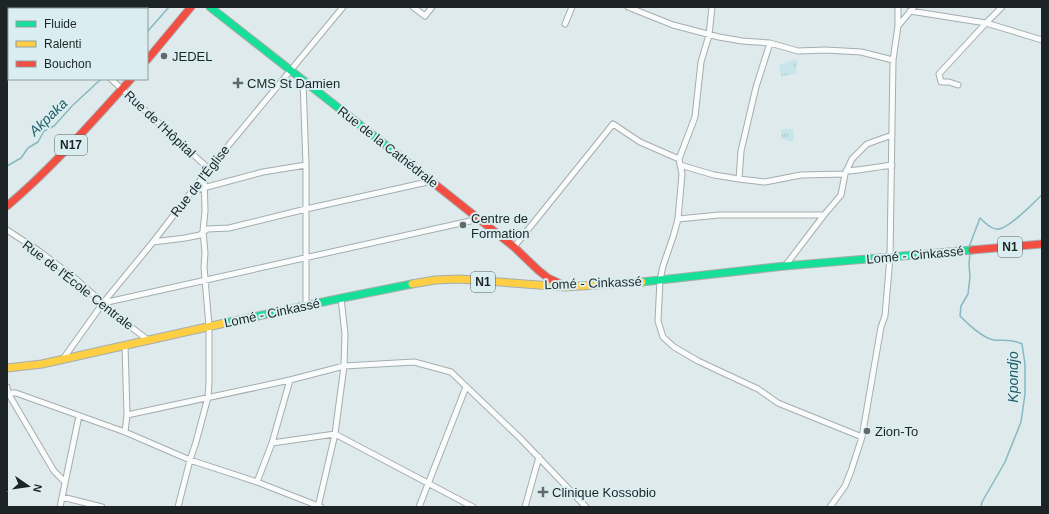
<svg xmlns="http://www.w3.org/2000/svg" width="1049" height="514" font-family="Helvetica,sans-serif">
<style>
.park{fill:url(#park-tufts)}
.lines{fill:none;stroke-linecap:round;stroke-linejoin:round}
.stream{stroke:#85b9c1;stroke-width:1.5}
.street-casing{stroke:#a5adae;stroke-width:7}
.fast-casing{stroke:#a5adae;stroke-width:9}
.slow-casing{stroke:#a5adae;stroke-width:9}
.jam-casing{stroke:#a5adae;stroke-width:9}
.street{stroke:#fafcfc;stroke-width:5}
.fast{stroke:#16e098;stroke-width:7}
.slow{stroke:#ffcf43;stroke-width:7}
.jam{stroke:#f24e42;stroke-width:7}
.poi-dot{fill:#61696b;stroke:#daeef1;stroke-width:1.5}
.labels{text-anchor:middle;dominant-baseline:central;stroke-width:4;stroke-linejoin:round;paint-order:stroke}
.shield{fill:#daeef1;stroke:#566162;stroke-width:1}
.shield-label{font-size:12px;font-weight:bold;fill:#1d2425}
.poi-label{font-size:13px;fill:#1d2425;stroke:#daeef1;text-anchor:start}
.street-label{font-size:13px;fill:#1d2425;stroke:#daeef1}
.water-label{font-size:14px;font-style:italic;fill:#215c64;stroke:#daeef1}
</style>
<defs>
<pattern id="park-tufts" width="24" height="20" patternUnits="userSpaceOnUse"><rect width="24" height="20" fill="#c7e5ea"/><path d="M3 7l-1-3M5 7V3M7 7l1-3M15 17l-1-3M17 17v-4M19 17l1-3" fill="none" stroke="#aac4c9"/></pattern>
</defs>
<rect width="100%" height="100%" fill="#dfeaec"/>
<path class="park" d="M797,59l-1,15 -15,2 -2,-11z
M782,129h11l1,10 -2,3 -11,-4z"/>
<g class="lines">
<path class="stream" d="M147,32l22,-25
M7,166l14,-8 7,-10 10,-6 6,-11 10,-5 18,-20 29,-27
M969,247l11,-29c5,5 12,12 19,11 12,-2 34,-26 43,-34
M970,253l-1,11 1,13 -2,17 -7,12 -1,10c8,8 22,22 34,24 10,1 18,-1 28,4l3,20v30l-4,28 -16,40 -23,40 -1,5"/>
<defs>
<path id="street" d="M23,7l3,2
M413,7l12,9 7,-9
M628,7l45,18 46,12 23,4 28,2 28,8 28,-1 35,2 32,8
M712,7l-3,28 -8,27 -6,55 -16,42 3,15 -4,45 -5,18 -10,29 -3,14 -2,41 5,16 11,10 24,14 60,28 20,14 84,34
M1002,7l-16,16 56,17
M910,11l76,12 -47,51 2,8h8l9,3
M565,24l7,-17
M898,26l16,-19
M7,74l2,-1
M111,79l98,90
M303,81l3,84v141
M680,165l34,10 25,4 2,-28 15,-64 14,-44
M846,171c16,-1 30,-4 46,-6
M739,179l26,3 36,-7 44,-1
M192,191l71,-19 43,-7
M678,219l41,-4h105
M7,230l32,21 38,29 26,23 7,8 38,29
M153,242l32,-4 15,-3 7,-6 22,-1 77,-19 126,-28
M514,247l99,-123 27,18 39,17
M785,266l39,-51 17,-20 4,-21 7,-15 15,-15 25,-9
M103,303c125,-27 250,-56 376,-84
M63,359l40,-56 50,-61 56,-73 134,-162
M7,387l1,6h8l109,39 65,28 67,22 64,25
M8,393l46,78 11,11
M127,415l163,-35 54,-14 70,-4 37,10 70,67 65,68
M125,432l2,-17 -2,-70
M272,443l63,-9 138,73
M257,482l15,-39 18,-63
M62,497l40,10
M60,507l19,-91
M178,507l12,-47 6,-18 12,-45 1,-14v-57l-5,-59 1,-14 -2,-22 2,-20 -1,-36
M318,507l17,-73 9,-68 1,-32 -4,-36
M419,507l47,-120
M525,507l14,-50
M830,507l15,-21 6,-15 11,-34 19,-110 4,-11 5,-59 3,-197 5,-34v-19"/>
<path id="fast" d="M210,7l187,147
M642,282l143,-16 187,-16
M225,323l112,-24 75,-15"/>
<path id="slow" d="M412,284l23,-4 24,-1 107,8 76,-5
M7,368l35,-4 183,-41"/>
<path id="jam" d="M147,60l44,-53
M397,154l117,93 24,23 10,8 15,7
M7,206c45,-38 84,-83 124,-127
M972,250l70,-6"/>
</defs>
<use href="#street" class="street-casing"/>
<use href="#fast" class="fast-casing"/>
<use href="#slow" class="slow-casing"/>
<use href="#jam" class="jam-casing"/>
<use href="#street" class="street"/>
<use href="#fast" class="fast"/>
<use href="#slow" class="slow"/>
<use href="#jam" class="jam"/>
</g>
<g class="poi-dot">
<circle cx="164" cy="56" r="4"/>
<path d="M236 77h4v4h4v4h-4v4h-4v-4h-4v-4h4z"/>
<circle cx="463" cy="225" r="4"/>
<circle cx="867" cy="431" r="4"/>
<path d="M541 486h4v4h4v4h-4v4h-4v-4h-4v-4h4z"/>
</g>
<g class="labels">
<g class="shield">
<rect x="55" y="135" width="32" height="20" rx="3"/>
<rect x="998" y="237" width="24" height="20" rx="3"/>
<rect x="471" y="272" width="24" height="20" rx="3"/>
</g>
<g class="shield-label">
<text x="71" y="145">N17</text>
<text x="1010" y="247">N1</text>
<text x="483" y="282">N1</text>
</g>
<g class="poi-label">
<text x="172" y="56">JEDEL</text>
<text x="247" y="83">CMS St Damien</text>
<text x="471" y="218">Centre de<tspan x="471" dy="15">Formation</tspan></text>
<text x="875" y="431">Zion-To</text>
<text x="552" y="492">Clinique Kossobio</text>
</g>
<g class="street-label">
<text transform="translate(160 124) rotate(43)">Rue de l'Hôpital</text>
<text transform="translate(388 147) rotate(38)">Rue de la Cathédrale</text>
<text transform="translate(200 181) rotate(-52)">Rue de l'Église</text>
<text transform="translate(915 255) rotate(-5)">Lomé - Cinkassé</text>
<text transform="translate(593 283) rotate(-2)">Lomé - Cinkassé</text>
<text transform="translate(78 285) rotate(38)">Rue de l'École Centrale</text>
<text transform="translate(272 313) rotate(-12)">Lomé - Cinkassé</text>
</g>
<g class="water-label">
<text transform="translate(48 117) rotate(-44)">Akpaka</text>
<text transform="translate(1013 377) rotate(-90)">Kpondjo</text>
</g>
</g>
<rect width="1049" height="514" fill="none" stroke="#1d2425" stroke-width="16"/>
<rect x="8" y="8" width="140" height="72" fill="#daeef1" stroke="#8e9d9f"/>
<rect x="16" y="21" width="20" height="6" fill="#16e098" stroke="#8e9d9f"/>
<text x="44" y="28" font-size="12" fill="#1d2425">Fluide</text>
<rect x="16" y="41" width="20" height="6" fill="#ffcf43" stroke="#8e9d9f"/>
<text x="44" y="48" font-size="12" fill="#1d2425">Ralenti</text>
<rect x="16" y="61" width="20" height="6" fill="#f24e42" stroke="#8e9d9f"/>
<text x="44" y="68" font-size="12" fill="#1d2425">Bouchon</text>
<g transform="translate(28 486) rotate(103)" stroke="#daeef1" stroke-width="3" paint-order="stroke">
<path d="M0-3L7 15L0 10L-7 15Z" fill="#1d2425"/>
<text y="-6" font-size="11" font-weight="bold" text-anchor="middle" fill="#1d2425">N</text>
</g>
</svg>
